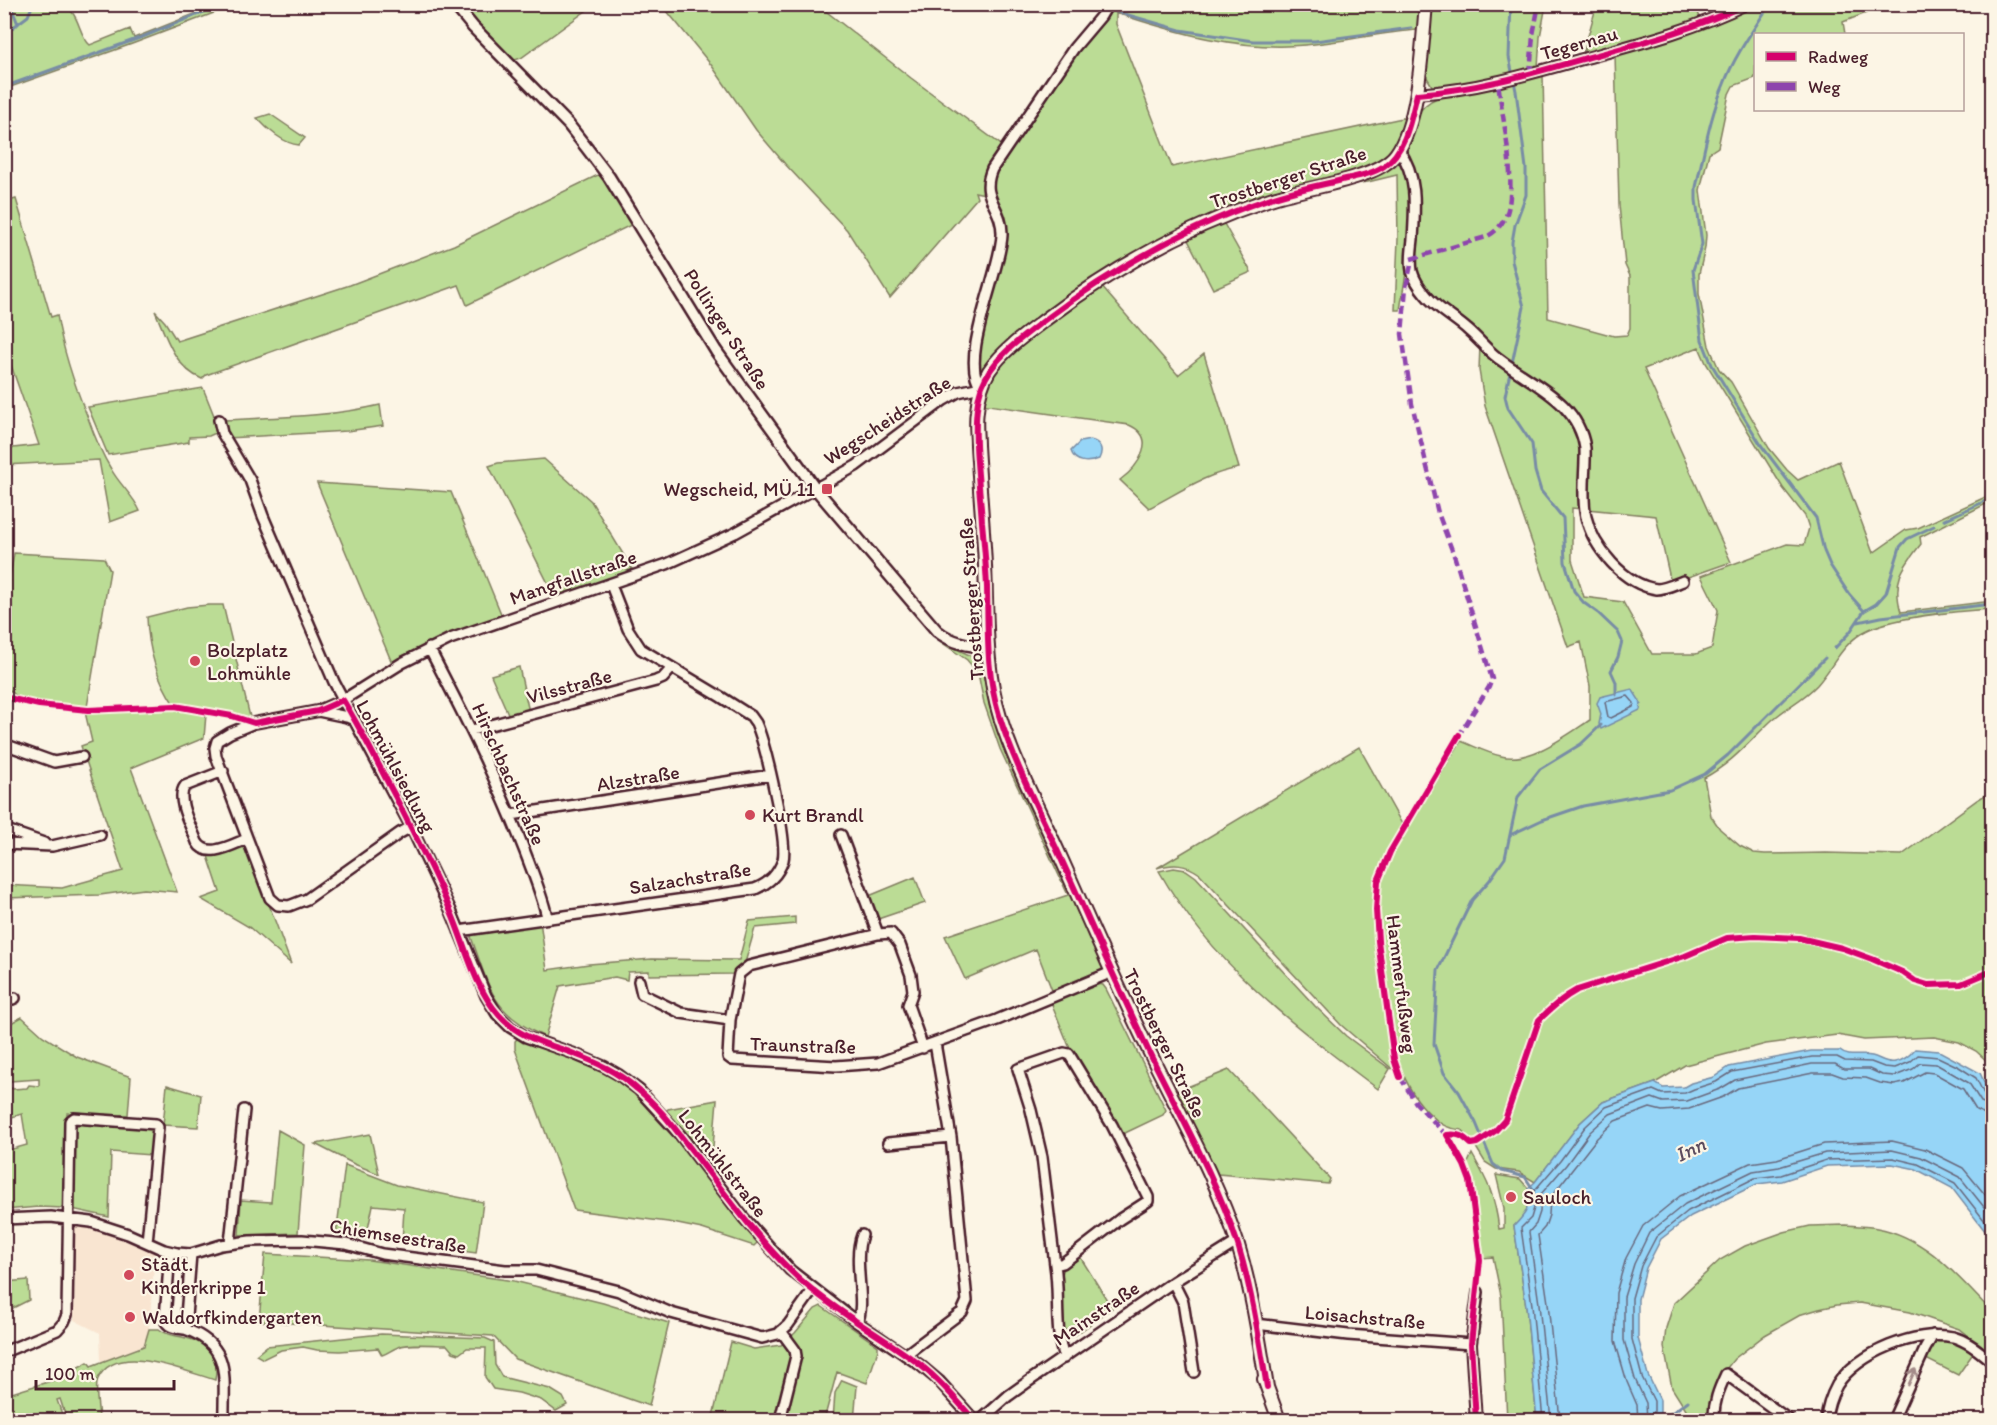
<svg xmlns="http://www.w3.org/2000/svg" width="1997" height="1425" font-family="Itim,sans-serif">
<style>
.built{fill:#f9e5d1}
.green{fill:#bbdc95;stroke:#827e60;stroke-width:1.5;fill-rule:evenodd}
.water{fill:#96d5f7;stroke:#788ca5;stroke-width:1.5}
.lines{fill:none;stroke-linecap:round;stroke-linejoin:round}
.shore{stroke:#68687d;stroke-width:1.5}
.stream{stroke:#788ca5;stroke-width:3}
.minor-casing{stroke:#4a1f2b;stroke-width:14}
.tertiary-casing{stroke:#4a1f2b;stroke-width:15}
.secondary-casing{stroke:#4a1f2b;stroke-width:16}
.minor{stroke:#fcf5e5;stroke-width:9}
.tertiary{stroke:#fcf5e5;stroke-width:10}
.secondary{stroke:#fcf5e5;stroke-width:12}
.quiet{stroke:#8e44ad;stroke-width:4.5;stroke-dasharray:9 4.5;stroke-linecap:butt}
.cycleway-casing{stroke:#fcf5e5;stroke-width:10}
.cycleway{stroke:#d6006c;stroke-width:6}
.oneway{stroke:#a38a88}
.poi-dot{fill:#d1495b;stroke:#fcf5e5;stroke-width:2}
.labels{text-anchor:middle;dominant-baseline:central;stroke-width:4.5;stroke-linejoin:round;paint-order:stroke}
.street-label{font-size:20px;fill:#4a1f2b;stroke:#fcf5e5}
.poi-label{font-size:20px;fill:#4a1f2b;stroke:#fcf5e5;text-anchor:start}
.water-label{font-size:21px;font-style:italic;fill:#5d4c5e;stroke:#fcf5e5}
</style>
<rect width="100%" height="100%" fill="#fcf5e5"/>
<filter id="ink" filterUnits="userSpaceOnUse"><feTurbulence type="fractalNoise" baseFrequency=".0167" numOctaves="2"/><feDisplacementMap in="SourceGraphic" scale="12" xChannelSelector="R" yChannelSelector="G"/><feConvolveMatrix kernelMatrix="1 2 1 2 8 2 1 2 1" color-interpolation-filters="sRGB"/></filter>
<g filter="url(#ink)">
<path class="built" d="M75,1225l29,6 51,22 -6,76 -4,16 -44,17 -1,-29 -26,-13z"/>
<path class="green" d="M8,5c16,-1 53,-5 64,7 8,10 8,24 18,33l40,-16 4,9 83,-33h18l-103,39 -127,45v-69l6,-7z
M459,5h135l-73,53 -9,3z
M662,5h156l93,73 93,69 -18,29 -1,18 -10,-2 2,6 -87,100 -43,-68 -62,-66 -29,-34 -44,-64z
M1111,5h311l-3,25c-38,2 -76,12 -114,15 -65,6 -128,-12 -189,-32v11l56,143 235,-50c-7,25 -14,33 -33,50l-221,78 -168,127 -5,1 -2,-2 -1,-13 28,-121 -15,-48 6,-22 70,-103z
M1430,5h116l-6,32 -2,30 -49,14 -50,7 -7,-2 -7,-12z
M1599,5h96l6,15 -30,11 -88,23 12,-43z
M1754,5h119l1,5 -31,12 2,12h-89l-1,44 -22,8 -4,8 -11,53 -9,6 -9,37 6,45 -1,13 -6,26v20l10,52 10,23 12,13 38,66 18,22 11,10 41,-19 34,92 33,-23 12,-2 74,-34v7l-72,36 1,7c-19,24 -29,37 -20,68l91,-11v8c-32,2 -104,8 -130,24 -21,13 -29,34 -45,52 -14,15 -32,23 -47,37 -22,21 -38,41 -66,56l7,38 9,13 20,17 14,7 11,1 61,-1 76,2 75,-55 15,-9v280l-2,-7 -14,-13 -17,-9 -25,-5 -70,3 -27,-5 -71,9 -81,21 -30,18 -52,19 -23,21 -45,59 -16,-10 -23,-3 -11,-7 -11,-18 -12,-14c-18,-2 -22,-6 -35,-19 -36,-37 -37,-91 -43,-141 -3,-27 -11,-58 -3,-86 7,-25 21,-47 35,-69 15,-25 30,-49 45,-74 13,5 26,12 40,15 29,8 66,-21 89,-36v-34l-9,-44 -13,5 -83,-241 -6,-36 1,-25 19,20 2,-7c-10,-10 -20,-21 -31,-30 -31,-24 -52,-32 -56,-75l-5,1 -9,56h-5l3,-71 -1,-64 -29,7 -17,2 32,-13 13,-9 5,1c4,-7 4,-11 5,-18 3,-19 13,-40 31,-47l71,-14 35,-10 5,244 66,18 13,-1 3,-7v-52l-5,-11 -6,-60 -4,-151 83,-25zM1699,347l7,16 77,125 22,28 4,12 -5,17 -17,-1 -86,32 17,34 -6,38 -16,6h-44l-29,-52 -39,-5 -12,-37v-52l10,1c-4,-35 10,-65 -14,-96l2,-3c26,27 15,66 17,99l69,7 15,67 60,-21 -87,-193z
M270,114l35,24 -6,7c-15,-1 -32,-16 -42,-27z
M600,174l33,50 -166,81 -8,-20 -253,90 -4,4c-27,-11 -36,-42 -47,-68l10,11 12,19 173,-56 104,-40z
M16,199l35,118 6,-2c6,36 17,69 31,103 6,17 13,35 23,51 8,15 22,26 29,42l-30,11 -11,-62 -94,5v-16l34,-4 -34,-97v-146z
M1223,222l28,50 -38,17 -26,-51z
M1101,286l77,89 26,-21 35,114c-32,5 -61,25 -90,40l-29,-28c18,-13 39,-42 9,-55l-148,-21c4,-10 7,-21 12,-30 16,-29 80,-68 108,-88z
M203,388l14,35 1,9 -9,4 -20,1v5l-81,13 -20,-48z
M380,405l3,21 -36,5 -120,7 -4,-18c52,-3 107,-3 157,-15z
M544,459l47,42 43,71 -78,27 -67,-133 9,-3z
M317,483l134,9 51,124 -75,29 -35,18z
M14,553l90,5 6,12 -23,137 -67,-8 -15,-13v-81z
M209,605h14l28,116 -76,-15c-19,-28 -27,-56 -28,-89l40,-10z
M932,632l16,13 30,14 4,7 8,42 15,44 99,215 -3,5 -48,21 -17,-44 -71,30 -20,-43 123,-41 -68,-146 -16,-46 -6,-30 -11,-13 -26,-18z
M519,667l10,45 -20,4 -18,-41z
M158,708l22,1 26,5 -2,24 -73,30 46,124 -33,-3 -44,6 -95,3 -1,-13 58,3 61,-17 -42,-125 11,-4 -7,-30z
M1359,747l44,79c-12,20 -24,40 -28,63 -5,31 3,66 7,97 4,28 4,61 15,87l-56,-48 -141,-151c-14,-10 -26,-11 -43,-6z
M239,845l9,3 43,116 -42,-37 -48,-28 19,-7 -12,-36z
M1174,868l12,2 10,7 119,129 31,30 44,33 -12,20c-83,-62 -167,-126 -219,-218z
M915,877l10,26 -47,16 -9,-23z
M795,917v7l-40,4 -10,35 -7,4 -5,7 -84,1v-4l-21,1 -1,8 -12,-3 -55,9 -15,51c-54,-24 -55,-49 -74,-100l1,-3 68,-13 7,49 42,-6 63,-5 87,1 10,-39z
M1096,984l7,1 3,4 60,121 -3,5 -40,19 -51,-86 -3,-2 -18,-44z
M22,1017l21,19 34,21 54,20 -3,38 -61,-2 -3,95 -26,-1 -33,3v-59l22,-6 -5,-31 -17,5v-29l7,-2 1,1 14,-1 2,-3 10,1v-7l-29,2 -5,4v-59z
M519,1037l10,7 77,27 26,17 28,28 98,126 -4,4 -52,-17 -34,-7 -94,-12 -59,-161v-8z
M1229,1070l101,109 -2,5 -110,-10 -43,-82z
M167,1085l34,10 -3,32 -35,-2z
M717,1100l-6,70 -46,-58 3,-3z
M76,1122l77,5 -2,28 -40,-3 -2,65 -37,-8z
M278,1130l27,15 -7,88 -59,2 2,-35 30,2z
M370,1134l9,40 -25,-10 -39,-20z
M1472,1154c16,28 23,42 27,75l5,-1v-20l-8,-33 24,4 8,9v20l-3,8 -11,10 12,80 11,114h-30l-6,-124 -8,-39 -11,1 -10,-72 -5,-21z
M345,1165l52,20 86,17 -7,51 -74,-10 2,-35 -31,-3 -7,34 -30,-4z
M1845,1225c11,1 22,1 32,3 50,9 82,50 115,84v43l-33,-26 -49,-17 -50,-9 -23,2 -18,4 -17,5 -37,21 -31,24 -11,14 -12,47h-23l-2,-10 -14,-22 -8,-41 2,-19 8,-25 46,-43 25,-14 39,-14 26,-6z
M265,1254l104,6 145,21 89,22 66,20 -20,83 -134,-47 -22,-23 -234,-15z
M1079,1255l33,53 -38,28 -7,2 -3,-8 -2,-56 2,-6z
M28,1280l1,20 -24,12v-30z
M821,1306l57,40v4l-11,33 -30,-11 -13,48h-112l19,-78 23,7 27,-4 14,-12 20,-24z
M149,1329h10c7,6 14,6 23,8 25,5 38,16 33,43 -29,-8 -99,-40 -117,-1 -4,8 1,31 1,41h-32l-7,-21 -3,1 7,20h-59v-25l49,-15 34,-18 3,4 53,-20z
M381,1334l104,4 9,4 1,23 7,12 48,12 13,8 4,8 -11,6 -15,-11 -22,-7 -26,-4 -8,-12 1,-29h-19l-8,6 -6,-2 -6,-7c-12,0 -42,-3 -51,3 -5,2 -8,5 -14,7l-4,-7 -38,3 -23,-1 -14,-3 -22,3 -18,9 -7,-4 11,-9z
M1939,1340l12,1 23,11 -16,23 -34,-17 9,-15z
M842,1380l15,6 -3,34h-21l2,-27z"/>
<path class="water" d="M1090,440c10,2 14,9 9,19 -10,4 -24,5 -28,-8l9,-9z
M1632,689l9,14 -1,7 -39,19 -2,-5 2,-10 -4,-11 3,-6z
M1915,1049l24,2 41,22 12,26v141l-40,-52 -36,-19 -24,-5 -65,2 -45,15 -25,3 -66,32 -30,23 -15,29 -8,31v39l10,37 12,25v20h-123l-11,-114 -12,-80c16,-17 13,-15 14,-38l7,-6 45,-59 23,-21 52,-19 8,5 21,-1 7,-4 23,-6 15,-10 82,-16h29c9,8 21,2 32,5 8,2 15,8 23,6 8,-1 15,-7 20,-13z"/>
<g class="lines">
<path class="shore" d="M1628,696l6,7 -1,4 -22,11 -3,-1 -3,-15z
M1543,1420l-11,-115 -11,-77 10,-10 3,-10v-17l26,-30 25,-34 21,-20 47,-17 9,4 23,-1 9,-4 22,-7 16,-10 80,-15h25l8,4 26,1 13,5 11,1 15,-6 8,-7 20,2 21,10 17,11 9,18 7,2
M1551,1420l-12,-116 -10,-72 7,-8 4,-12 1,-18 25,-29 24,-33 20,-18 42,-16 11,4 24,-1 33,-12 15,-9 77,-16h23l9,5h25l13,6 13,1 18,-7 7,-6 16,1 33,19 12,19 11,4
M1560,1420l-12,-117 -10,-68 7,-8 4,-12 1,-17 47,-60 18,-17 35,-13 12,3 27,-2 34,-12 15,-9 75,-15h19l11,4 23,1 14,5 14,2 10,-2 21,-11 9,1 29,16 13,21 9,4 7,1
M1638,1420l-1,-15 -10,-23 -12,-41 1,-48 10,-35 17,-32 37,-30 70,-33 27,-4 47,-15 68,-3 33,8 38,19 29,35
M1647,1420l-1,-17 -11,-24 -11,-39v-43l10,-33 15,-31 36,-29 68,-33 26,-4 46,-14 67,-3 29,7 39,20 32,40
M1654,1420v-19l-12,-24 -10,-38v-41l9,-32 15,-29 32,-26 67,-33 26,-3 45,-15 67,-2 25,6 37,19 37,47"/>
<path class="stream" d="M10,4l8,20
M1096,4l6,3
M1511,4l-2,53 7,34 10,77v27l-11,30 -3,17v19l12,46 -19,89 3,12 24,36 3,27 6,20 22,27 2,44 9,29 10,12 14,10 20,19 4,9 -4,16 -7,14 5,11v13
M1768,7c-16,25 -34,50 -44,77 -14,32 -20,69 -28,103v13l6,44 -9,26 9,70 10,25 49,80 55,73 8,33 6,14 19,29 15,17
M1111,10l69,20 73,11h62l96,-13
M4,34l24,-18 5,-12
M4,87l141,-51 78,-32
M1944,520l48,-22
M1858,622l23,-5 111,-13
M1835,648l15,-16 14,-21 12,-7 10,-11 14,-46 7,-8 27,-13
M1510,835l32,-15 41,-14 87,-16 35,-16 23,-19 97,-97
M1533,1189l-8,-12 -23,-6 -9,-7 -17,-41 -17,-31 -15,-19 -10,-29 4,-74 34,-70 17,-19 16,-23 13,-61 22,-28 41,-25 20,-19
M1653,1420l16,-5 19,-14"/>
<defs>
<path id="minor" d="M1417,94c58,-4 113,-20 169,-36 55,-15 109,-29 160,-54
M1399,150c19,26 16,58 14,89 -1,10 -3,22 -1,32 2,8 8,17 14,24 11,14 29,23 42,35 12,10 21,23 34,31 33,25 76,41 83,87 1,22 -4,47 1,69 7,30 38,68 71,72 8,0 18,-5 26,-8
M219,420l3,13 28,47 13,36 71,166 77,145 40,84 35,85 11,18 13,13 16,10 46,16 33,14 14,8 20,15 42,46 62,81 47,53 67,52 63,43 19,16 35,39
M429,648c35,67 69,134 96,204 8,21 17,43 22,65
M318,711l29,6 9,4
M472,730l184,-49 7,-3 8,-9
M4,744l50,18 28,-5
M223,771l-38,15c-10,13 7,42 12,56 10,18 36,2 50,-3
M511,815l260,-40
M411,827l-11,6 -93,66 -18,7 -11,-1 -8,-7 -54,-142 -1,-8 2,-7 13,-8 24,-10 64,-12 25,-11 59,-37 48,-24 217,-75 68,-31 121,-67 88,-66 14,-8 23,-5c-23,-27 20,-117 21,-152 1,-29 -23,-36 -10,-66l82,-121 27,-32 7,-12
M4,829l40,14
M841,835l37,99
M4,844l48,2 48,-11
M459,931l296,-42c14,-6 23,-14 28,-29 5,-19 -18,-117 -27,-137l-5,-7 -30,-19 -80,-48 -13,-20 -17,-44
M639,981l3,13 39,19 49,7
M4,1003l11,-5
M923,1048l-15,-43 5,-14 -2,-16 -11,-30 -9,-12 -13,1 -129,32 -10,8 -9,46 -2,37 4,3 104,6 42,-3 119,-43 115,-48
M888,1143l63,-6
M4,1219l47,-2 40,5 37,12 36,16 13,3 14,1 30,-9 29,-4 52,-1 44,4 36,10 123,16h31l83,21 52,22 91,25 16,-4 10,-9 25,-35
M230,1243l14,-133
M170,1252l-5,67c2,9 12,9 20,10l6,-75
M1055,1265l-13,-108 -11,-47 -13,-41 46,-16 5,1 43,71 36,72v4l-28,18 -57,44 -8,2c5,30 -1,63 9,93
M1173,1282l10,20 11,70
M857,1322c10,-18 -5,-61 5,-87
M1256,1324l92,11 123,9
M185,1329c48,17 38,49 39,91
M4,1352l53,-22 7,-8 3,-7 3,-194 4,-3 82,6 2,3 -11,115
M905,1355l57,-43 5,-11 -16,-164 -16,-94
M780,1420l16,-64 -1,-6 -14,-19
M981,1420l27,-24 21,-15 144,-99 64,-40
M1476,1420l-5,-76 7,-52
M1714,1420c-1,-17 5,-31 12,-46l63,46
M1826,1420c1,-12 5,-24 11,-35 20,-32 80,-56 116,-48 15,4 28,15 39,25
M1893,1420l32,-71 8,-14"/>
<path id="tertiary" d="M454,4l19,23 95,97 18,23 23,30 107,174 99,137 122,143c15,12 32,15 51,16"/>
<path id="secondary" d="M1264,1379l15,41
M1267,1387c-8,-48 -15,-96 -29,-142 -21,-65 -55,-125 -85,-186 -33,-66 -62,-134 -92,-201 -21,-47 -46,-93 -61,-141 -17,-54 -12,-114 -16,-170 -2,-34 -5,-68 -7,-102 0,-11 -2,-22 0,-34 1,-14 5,-28 12,-40 14,-21 37,-37 57,-52 67,-51 143,-93 224,-120 32,-11 107,-19 126,-45 24,-33 26,-109 30,-150"/>
</defs>
<use href="#minor" class="minor-casing"/>
<use href="#tertiary" class="tertiary-casing"/>
<use href="#secondary" class="secondary-casing"/>
<use href="#minor" class="minor"/>
<use href="#tertiary" class="tertiary"/>
<use href="#secondary" class="secondary"/>
<path class="quiet" d="M1530,74l3,-39 6,-31
M1411,259l75,-22c10,-5 17,-13 21,-24 10,-30 -5,-97 -9,-131
M1411,265l-5,22 -4,47 10,70 26,109 17,45 37,121 -3,8 -30,48
M1400,1077l16,26 34,36"/>
<defs>
<path id="cycleway" d="M4,697l35,8 49,5 87,-4 57,10 22,7 64,-12 25,-11c19,31 35,64 52,96 19,38 40,77 56,116 14,32 24,77 48,103 20,23 46,28 73,38 24,9 46,19 65,36 22,17 39,41 56,63 31,40 61,83 98,119 38,37 85,61 128,93 21,16 38,37 55,56
M1400,1077l-6,-18 -16,-118 -2,-31 2,-29 12,-29 69,-117
M1267,1387c-8,-48 -15,-96 -29,-142 -22,-67 -57,-128 -88,-191 -30,-63 -58,-127 -87,-191 -22,-49 -48,-97 -64,-148 -13,-42 -11,-85 -12,-128 -1,-22 -3,-43 -5,-65 -2,-37 -13,-102 0,-136 10,-27 38,-47 60,-64 69,-52 144,-95 226,-123 23,-8 47,-13 70,-18 15,-4 33,-6 46,-15 22,-15 27,-48 33,-72 58,-4 113,-20 169,-36 55,-15 109,-29 160,-54
M1476,1420l-5,-76 9,-84 -10,-79 -6,-16 -17,-30c11,-2 16,1 24,9l6,-1 18,-12 10,-11 34,-100c12,-12 23,-22 38,-30l108,-34 42,-18 28,-2 44,2 43,10 30,11 30,13 13,9 13,4 33,-1 31,-13"/>
</defs>
<use href="#cycleway" class="cycleway-casing"/>
<use href="#cycleway" class="cycleway"/>
</g>
<defs><path id="oneway-shaft" d="M-6 0H5M1.5-3L5.5 0L1.5 3" fill="none" stroke-width="1.6" stroke-linecap="round" stroke-linejoin="round" transform="scale(1.5)"/></defs>
<use class="oneway" href="#oneway-shaft" transform="translate(1912 1377) rotate(-66)"/>
</g>
<g class="poi-dot">
<rect x="821" y="483" width="12" height="12" rx="3"/>
<circle cx="195" cy="661" r="6"/>
<circle cx="750" cy="815" r="6"/>
<circle cx="1511" cy="1197" r="6"/>
<circle cx="129" cy="1275" r="6"/>
<circle cx="130" cy="1317" r="6"/>
</g>
<g class="labels">
<g class="street-label">
<text transform="translate(1579 43) rotate(-16)">Tegernau</text>
<text transform="translate(1288 177) rotate(-18)">Trostberger Straße</text>
<text transform="translate(727 329) rotate(57)">Pollinger Straße</text>
<text transform="translate(887 420) rotate(-33)">Wegscheidstraße</text>
<text transform="translate(573 577) rotate(-19)">Mangfallstraße</text>
<text transform="translate(971 599) rotate(-94)">Trostberger Straße</text>
<text transform="translate(569 686) rotate(-15)">Vilsstraße</text>
<text transform="translate(396 766) rotate(62)">Lohmühlsiedlung</text>
<text transform="translate(509 774) rotate(66)">Hirschbachstraße</text>
<text transform="translate(638 778) rotate(-9)">Alzstraße</text>
<text transform="translate(690 878) rotate(-9)">Salzachstraße</text>
<text transform="translate(1402 984) rotate(83)">Hammerfußweg</text>
<text transform="translate(1165 1043) rotate(64)">Trostberger Straße</text>
<text transform="translate(803 1045) rotate(2)">Traunstraße</text>
<text transform="translate(723 1163) rotate(52)">Lohmühlstraße</text>
<text transform="translate(398 1236) rotate(9)">Chiemseestraße</text>
<text transform="translate(1096 1313) rotate(-34)">Mainstraße</text>
<text transform="translate(1365 1317) rotate(5)">Loisachstraße</text>
</g>
<g class="poi-label">
<text x="815" y="489" text-anchor="end">Wegscheid, MÜ 11</text>
<text x="207" y="650">Bolzplatz<tspan x="207" dy="23">Lohmühle</tspan></text>
<text x="762" y="815">Kurt Brandl</text>
<text x="1523" y="1197">Sauloch</text>
<text x="141" y="1264">Städt.<tspan x="141" dy="23">Kinderkrippe 1</tspan></text>
<text x="142" y="1317">Waldorfkindergarten</text>
</g>
<g class="water-label">
<text transform="translate(1690 1149) rotate(-26)">Inn</text>
</g>
</g>
<rect width="1997" height="1425" fill="none" stroke="#fcf5e5" stroke-width="24"/>
<rect x="12" y="12" width="1973" height="1401" fill="none" stroke="#4a1f2b" stroke-width="2" filter="url(#ink)"/>
<rect x="1754" y="33" width="210" height="78" fill="#fcf5e5" stroke="#b59f9b" stroke-width="1.5"/>
<rect x="1766" y="52" width="30" height="9" fill="#d6006c" stroke="#b59f9b" stroke-width="1.5"/>
<text x="1808" y="63" font-size="18" fill="#4a1f2b">Radweg</text>
<rect x="1766" y="82" width="30" height="9" fill="#8e44ad" stroke="#b59f9b" stroke-width="1.5"/>
<text x="1808" y="93" font-size="18" fill="#4a1f2b">Weg</text>
<path d="M36 1380v9h138v-9" fill="none" stroke="#4a1f2b" stroke-width="3"/>
<text x="45" y="1380" font-size="18" fill="#4a1f2b" stroke="#fcf5e5" stroke-width="4.5" paint-order="stroke">100 m</text>
</svg>
